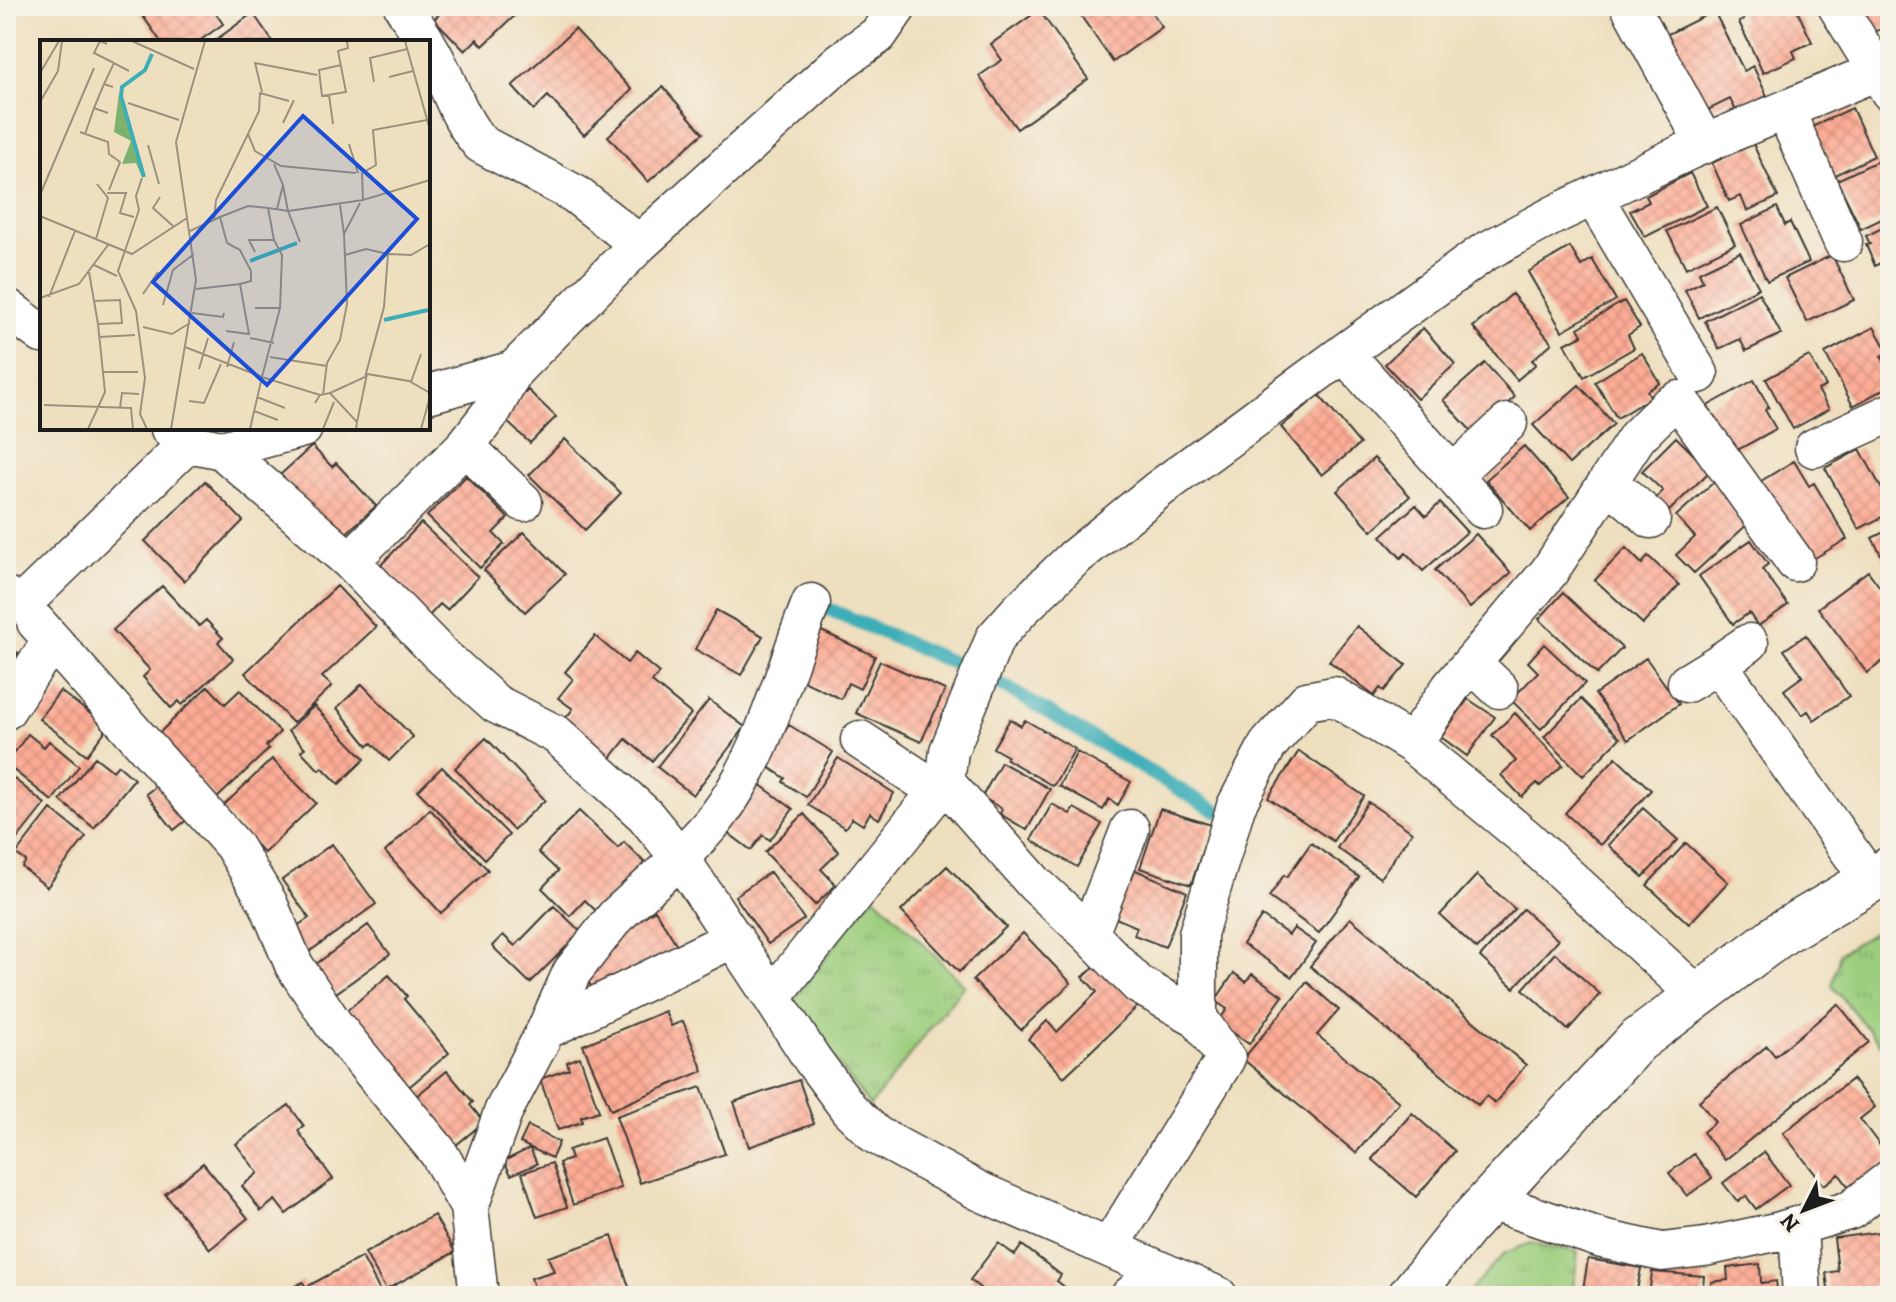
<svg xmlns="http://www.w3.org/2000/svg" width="1896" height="1302" font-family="Alegreya,serif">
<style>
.grass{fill:url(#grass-tufts);stroke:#5c754d;stroke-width:2}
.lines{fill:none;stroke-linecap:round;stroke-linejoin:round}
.stream{stroke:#3daeb7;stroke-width:14}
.building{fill:url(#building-cross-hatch)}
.street-casing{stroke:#3c3934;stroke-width:41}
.secondary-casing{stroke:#3c3934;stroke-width:47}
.street{stroke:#fff;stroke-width:38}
.secondary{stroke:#fff;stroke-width:44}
.inset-river{fill:none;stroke:#3daeb7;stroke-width:4}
.inset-road{fill:none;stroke:#9a917e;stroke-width:2}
.view{fill:#1d4ed8;fill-opacity:0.15;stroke:#1d4ed8;stroke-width:4}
.inset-edge{fill:none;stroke:#1c1c1c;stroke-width:4}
</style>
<defs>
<pattern id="grass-tufts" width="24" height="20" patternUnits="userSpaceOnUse" patternTransform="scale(2)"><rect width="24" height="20" fill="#9cce7e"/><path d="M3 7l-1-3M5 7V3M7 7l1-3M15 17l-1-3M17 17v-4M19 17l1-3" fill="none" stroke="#86b06c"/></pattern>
<pattern id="building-cross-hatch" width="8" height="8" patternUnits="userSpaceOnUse" patternTransform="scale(2)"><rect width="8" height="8" fill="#fdac95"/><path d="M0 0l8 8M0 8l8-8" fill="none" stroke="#d89380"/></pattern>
</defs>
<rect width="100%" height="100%" fill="#f7f3e8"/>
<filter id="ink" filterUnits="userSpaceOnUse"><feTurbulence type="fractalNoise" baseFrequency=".0125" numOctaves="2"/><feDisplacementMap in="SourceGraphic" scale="16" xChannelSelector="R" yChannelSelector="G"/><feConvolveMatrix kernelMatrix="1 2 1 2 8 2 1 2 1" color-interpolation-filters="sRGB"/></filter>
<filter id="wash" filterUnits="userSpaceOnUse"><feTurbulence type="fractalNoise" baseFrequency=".006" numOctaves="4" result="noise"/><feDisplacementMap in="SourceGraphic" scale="32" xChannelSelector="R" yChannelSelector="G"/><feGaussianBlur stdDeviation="1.8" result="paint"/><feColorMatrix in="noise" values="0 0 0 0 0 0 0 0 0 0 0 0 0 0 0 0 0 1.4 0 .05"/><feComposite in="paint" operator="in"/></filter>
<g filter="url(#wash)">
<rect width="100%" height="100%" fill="#eedfbf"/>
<path class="grass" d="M874,895l90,90 -94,121 -78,-104z
M1890,923v113l-10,8 -48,-58 8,-33z
M1531,1243l47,9 -6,44h-107l40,-43z"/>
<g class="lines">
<path class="stream" d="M819,605l176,76 221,130"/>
</g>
<g id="blocks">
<path class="building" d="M136,6h75l12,18 -25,18h-37z
M448,6h77l-42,40 -6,-7 -12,12 -31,-32z
M1074,6h73l15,21 -49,35z
M1738,6h57l17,36 -19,9 3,7 -33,15 -24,-51 5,-2z
M1857,6h33v20l-22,8z
M1039,10l49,69 -71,50 -38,-53 23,-16 -11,-16z
M1714,11l30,60 9,-5 14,30 -31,15 -6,-12 -28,14 -38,-77z
M253,13l20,29h-60z
M575,29l57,61 -48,45 -36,-39 -14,14 -22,-24z
M663,87l40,46 -55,49 -40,-46z
M1852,108l22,48 -39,19 -23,-48z
M1753,144l25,53 -31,14 -6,-15 -12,5 -17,-38z
M1886,157l4,8v50l-29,14 -24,-49z
M1690,173l17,33 -62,31 -15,-26 19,-9 -3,-6z
M1717,207l18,37 -49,24 -19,-37z
M1777,207l8,18 5,-3 19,40 -42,19 -26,-56z
M1890,224v59l-10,-20 -5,3 -9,-21 4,-1 -4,-8z
M1570,247l11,19 11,-7 24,41 -54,31 -34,-59z
M1740,252l19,36 -60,30 -14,-28 18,-9 -4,-9z
M1832,255l22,45 -47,22 -22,-44z
M1759,293l22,41 -35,17 -6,-12 -21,10 -14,-28z
M1512,294l40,49 -20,17 4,4 -19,16 -44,-53z
M1624,301l16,26 -12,8 6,13 -50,29 -19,-33 17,-9 -4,-7z
M1874,327l14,25 -7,4 9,16v14l-37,20 -28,-53z
M1423,328l32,36 -38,35 -32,-35z
M1642,353l18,30 -13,8 4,6 -34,21 -22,-36z
M1809,356l17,30 -8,4 11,19 -36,20 -27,-50z
M1485,363l30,34 -42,36 -30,-33z
M1754,380l15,27 -4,3 11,19 -42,23 -30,-44z
M1579,385l35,39 -45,40 -36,-39z
M528,390l28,27 -26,26 -28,-26z
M1319,395l41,49 -38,31 -41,-48z
M1676,437l34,34 -43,42 -13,-13 9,-9 -21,-20z
M565,439l56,54 -36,37 -56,-55z
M312,446l20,21 4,-4 40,43 -36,33 -60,-64z
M1524,446l45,51 -39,34 -44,-51z
M1860,449l30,55v9l-31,16 -34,-61z
M1374,458l36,38 -38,35 -35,-40z
M1794,461l15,25 5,-3 33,56 -39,23 -47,-81z
M466,476l42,42 -15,15 11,11 -24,24 -53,-52z
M205,481l38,40 -59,60 -39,-40z
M1714,482l36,40 -56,51 -18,-18 19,-18 -19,-21z
M1440,503l27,29 -44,39 -17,-18 -5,5 -20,-22 35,-31 10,11z
M421,523l57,54 -31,33 -7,-6 -11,12 -51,-48z
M1890,529v42l-18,-33z
M524,532l41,42 -40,38 -41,-42z
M1476,534l35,39 -41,35 -35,-38z
M1751,540l17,24 -6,5 26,36 -30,21 -9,-13 -16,11 -34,-48z
M1626,548l16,16 6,-8 31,29 -36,39 -48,-44z
M1868,571l22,30v55l-23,17 -49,-65z
M162,586l37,40 7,-6 17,18 -5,4 15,17 -51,46 -3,-4 -8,7 -28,-31 7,-7 -37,-40z
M337,586l39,41 -54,50 10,9 -39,37 -48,-50z
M1563,593l59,55 -25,26 -58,-55z
M716,610l47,26 -22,39 -46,-26z
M1357,626l49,39 -22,26 -4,-3 -6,8 -45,-35z
M815,628l60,28 -15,33 -12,-6 -7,16 -48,-23z
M1806,635l43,61 -35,24 -6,-9 -6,4 -18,-25 19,-14 -19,-26z
M595,636l32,27 8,-10 24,20 -7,9 39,32 -39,47 -26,-22 -16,20 -46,-39 9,-11 -15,-11 15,-19 -8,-7z
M6,644l12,9 -12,17z
M1544,644l41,39 -44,46 -30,-29 27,-28 -10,-10z
M1646,658l33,46 -51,36 -33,-46z
M880,661l65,29 -24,52 -65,-29z
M362,684l51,53 -24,24 -17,-18 -4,3 -31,-38z
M208,686l17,18 15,-14 40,42 -14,14 3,3 -53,50 -60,-63z
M60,691l48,36 -21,28 -48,-36z
M1468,699l27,18 -28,39 -26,-19z
M1581,699l39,39 -37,38 -39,-39z
M709,700l36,27 -52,68 -36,-28z
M314,706l51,53 -26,25 -17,-17 -3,3 -18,-19 4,-3 -17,-17z
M1515,713l48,52 -23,21 -3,-3 -15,14 -21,-22 15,-14 -24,-26z
M1010,719l11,7 4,-6 50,29 -22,37 -47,-27 1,-3 -14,-8z
M789,725l44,27 -27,45 -23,-15 2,-4 -21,-14z
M28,734l16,13 5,-6 30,25 -27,35 -46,-37z
M486,738l59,62 -32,30 -58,-62z
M1299,751l65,45 -31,45 -65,-43z
M1077,752l54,30 -13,23 -9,-6 -6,11 -44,-24z
M95,757l18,14 5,-6 16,14 -40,49 -34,-28z
M1616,757l35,33 -51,55 -35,-32z
M838,758l56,35 -15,26 -9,-6 -7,12 -11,-7 -7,10 -37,-23z
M272,759l44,44 -52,50 -43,-45z
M1001,762l49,27 -23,41 -27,-16 2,-5 -20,-12z
M442,767l67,68 -24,24 -67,-68z
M7,773l38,31 -32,40 -7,-5z
M166,778l28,36 -20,16 -28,-36z
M755,781l38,28 -23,31 -7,-5 -12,15 -31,-23z
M1368,802l44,30 -32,46 -43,-30z
M1052,804l18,10 4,-6 28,16 -25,43 -46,-27z
M1643,808l35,32 -35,37 -35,-32z
M51,809l35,28 -39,50 -25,-20 4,-6 -10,-7z
M430,809l58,61 -47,43 -56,-61z
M1160,809l51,16 -20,60 -51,-17z
M579,811l39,37 6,-6 27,27 -48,49 -18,-18 -15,16 -28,-28 16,-17 -20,-19z
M804,814l35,38 -18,17 15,16 -21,20 -50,-53z
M1311,843l48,34 -40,56 -50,-36 15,-22 3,2z
M1686,843l42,39 -39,42 -42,-39z
M332,844l44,60 -73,52 -16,-23 22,-15 -27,-38z
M947,866l59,61 -47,45 -58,-61z
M1131,868l56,24 -22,55 -31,-12 3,-8 -26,-11z
M770,872l34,47 -36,25 -33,-48z
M1477,875l38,34 -38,40 -37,-34z
M554,906l27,26 -51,51 -38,-37 11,-11 12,11z
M1523,909l35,31 -44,48 -34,-31z
M655,910l22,35 -80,50 -18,-27 35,-32z
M1262,916l27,19 5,-7 22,15 -24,34 -49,-33z
M1350,918l176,147 -31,38 -9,-7 -8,9 -168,-139z
M368,925l22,29 -54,39 -21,-28z
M1023,933l48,50 -50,47 -48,-50z
M1555,953l45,41 -32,36 -45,-41z
M1098,963l41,42 -75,72 -36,-38 19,-18 10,11 40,-40 -14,-15z
M1234,973l12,9 6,-8 31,22 -34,48 -31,-22 9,-13 -12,-8z
M389,975l18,21 -3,3 45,54 -46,39 -64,-75z
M1307,982l32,28 -22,25 82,67 -43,51 -113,-94z
M1838,1004l31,38 -144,118 -22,-28 12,-10 -16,-21 68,-55 8,10z
M665,1011l6,15 12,-5 20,50 -92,39 -28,-65z
M580,1057l19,54 -18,6 1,5 -24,8 -18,-51 29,-10 -2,-7z
M447,1071l26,31 -3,3 14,17 -34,28 -41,-48z
M1852,1079l23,28 -15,12 30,40 -39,31 -12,-16 -15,11 -41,-52z
M799,1080l15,44 -65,23 -15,-45z
M701,1087l24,67 -85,29 -24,-67z
M289,1105l15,21 -6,5 35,48 -47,35 -11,-14 -14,11 -19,-25 16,-13 -22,-29z
M1412,1113l43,38 -39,46 -44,-38z
M528,1126l31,16 -7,16 -32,-15z
M603,1138l18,50 -48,17 -14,-42 12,-4 -3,-9z
M530,1148l7,16 -26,11 -7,-14z
M1764,1152l25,33 -33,24 -10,-13 -8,6 -15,-19z
M1694,1154l18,24 -25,18 -18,-23z
M203,1163l45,55 -38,31 -45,-55z
M552,1163l15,44 -30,10 -15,-44z
M434,1215l21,37 -69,38 -21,-37z
M1890,1229v37h-2l-6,-36z
M1879,1232l7,58 -57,6 -3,-23 12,-2 -4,-33z
M612,1236l20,60h-95l-6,-18 23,-7 -6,-14z
M998,1243l17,12 7,-10 39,30 -4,6 19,15h-86l-20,-16z
M362,1257l18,34 -9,5h-57l-6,-10z
M1588,1259l53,9 -5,28h-54z
M1760,1264l1,19 15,-2 2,15h-66l-1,-14 17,-2 -1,-12z
M1652,1272l52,4 -2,20h-53z
M303,1282l7,14h-17l-4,-7z"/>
</g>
</g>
<g filter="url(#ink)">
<use href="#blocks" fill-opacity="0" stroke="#3c3934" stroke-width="2"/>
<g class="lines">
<defs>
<path id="street" d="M403,6l23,36
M1630,6l75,138
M1837,6l40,65 13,-6
M428,46c20,31 28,71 53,98l94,50 64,50
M1785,110l58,132
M1593,196l106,178
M6,307l36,27
M514,370l125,-126 201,-182 38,-27 20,-29
M188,443l34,7 128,111 91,94 55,49 61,31 88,80 35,43 -64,58 -44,56 -26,58
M465,446l58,56
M1814,448l76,-35
M222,450l81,-22
M1452,475l56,-52
M1608,482l43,37
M1483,509l-139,-156 139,-100 71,-38 136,-65 187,-79 13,21
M350,561l115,-115 27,-35 22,-41 -86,24
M6,596l16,8 166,-161 -18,-14
M52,640l181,205 35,58 26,62 40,60 104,127 31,55 10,89
M1472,663l27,26
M1718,664l31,-21
M1687,683l31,-19 152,216
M6,710l46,-70 -16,-18
M860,740l78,51
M945,782l-173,215 40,62 37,50 27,26 103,56 130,57
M1130,829l-41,105 -54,-50 -90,-102 4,-31 46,-113 25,-28 54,-52 85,-69 185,-136
M1089,934l50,51 59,33
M1698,996l-172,-158 -114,-94 39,-57 98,-115 88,-135 30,-30 12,-7 116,162
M772,997l-92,-139c12,-14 26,-27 37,-41 48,-63 65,-142 94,-214
M1490,1201l112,38 60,13 43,-5 75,-16 71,-21 39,-31
M469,1207l35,-97 42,-80 188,-92
M1798,1226l4,70
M1130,1296l31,-25
M1218,1296l-109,-48 117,-190 -28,-40v-84l38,-128 32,-61 39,-44 27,-5 78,48"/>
<path id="secondary" d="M1410,1296l55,-69 172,-186 146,-109 107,-63"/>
</defs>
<use href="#street" class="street-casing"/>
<use href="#secondary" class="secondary-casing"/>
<use href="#street" class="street"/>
<use href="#secondary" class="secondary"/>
</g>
</g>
<g transform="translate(40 40)">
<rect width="390" height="390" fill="#eedfbf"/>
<path d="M79,53l25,77 -2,7 -6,-14 -14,1 9,-23 -17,-9z" fill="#7db16d"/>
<path class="inset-river" d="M104,137l-23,-81 1,-9 23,-17 7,-16M210,221l47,-18M344,280l44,-10"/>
<path class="inset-road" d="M92,1l62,28M365,1l25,89M67,4l-7,-3 -6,12 20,10M301,25l-22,5 3,26 24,-4 -8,-41 10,-3 -1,-7M0,33l19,-32M349,37l24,-6M334,42l-4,-24 37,-9M64,44l10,-21 15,8M222,52l-7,-29 62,12M289,55l4,29M249,61l-29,-8 -1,18 -11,23 7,17 26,15 75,7M0,62l18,-31 4,-30M88,63l51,17M54,68l10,-24 9,3M387,80l-54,10 3,35 -14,8 1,27 67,-20M243,83l11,-23M40,92l28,10 1,12 11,8 -11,28M45,94l9,-26 14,5M309,104l9,29M108,105l11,39M234,124l9,21 -6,24M102,138l-6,18 3,14 -21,61 18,40 9,67 -5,36 7,15M243,145l5,26 75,-11M67,153h19l-6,20 14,4M0,155l54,-127M120,157l-7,11 20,18M300,165l4,29 16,-31M228,168l20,3 12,31M0,176l92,38 55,-36M180,177l28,-11 20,2 6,32M174,180l2,-20 32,-66M150,191l30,-14 7,26 13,7 11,21v10l-11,3M56,199l12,-41 -11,-14M215,212l-6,-12h25l8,15 -2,53M348,214l23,1 19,-11M54,225l23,11M49,232l5,29 26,-1 2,23 -24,1 -4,-23M156,249l44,-5 9,50 -23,-3M103,254l15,-22M9,257l26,-66M0,258l39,-14 29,-39M123,265l10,-35 21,-16M152,273l31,4 1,-4M103,287l29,7 18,-11M59,297l36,-2M210,298l24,5M145,307l77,30 18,-69h-25M230,317l57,9M187,327l7,-25M159,329l9,-31M63,332h35M371,342l10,-28M290,353l35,-16 19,-70 4,-53 -22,-5 -21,6M283,355l4,-32 13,-23 7,-36 -3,-70M217,357l28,11M149,361l15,2 17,-39M275,363l5,-8 10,-2 27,29 -1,7M4,365l87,3 2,21M80,368l2,-15 17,1M214,371l24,9M317,382l10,-48 42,7 21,12M48,389l17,-37 -7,-68M131,389l25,-149 -20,-138 29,-101M210,389l12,-52 58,18M283,389l11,-27M381,389l9,-32"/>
<path class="view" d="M263,76l114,103 -150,166 -114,-103z"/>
<rect width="390" height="390" class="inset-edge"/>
</g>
<rect width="1896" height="1302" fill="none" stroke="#f7f3e8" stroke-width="32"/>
<g transform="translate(1804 1210) rotate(228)" stroke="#f7f3e8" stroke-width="6" paint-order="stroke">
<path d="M0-6L14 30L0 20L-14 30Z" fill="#1c1c1c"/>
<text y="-12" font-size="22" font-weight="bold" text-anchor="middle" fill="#1c1c1c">N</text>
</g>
</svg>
